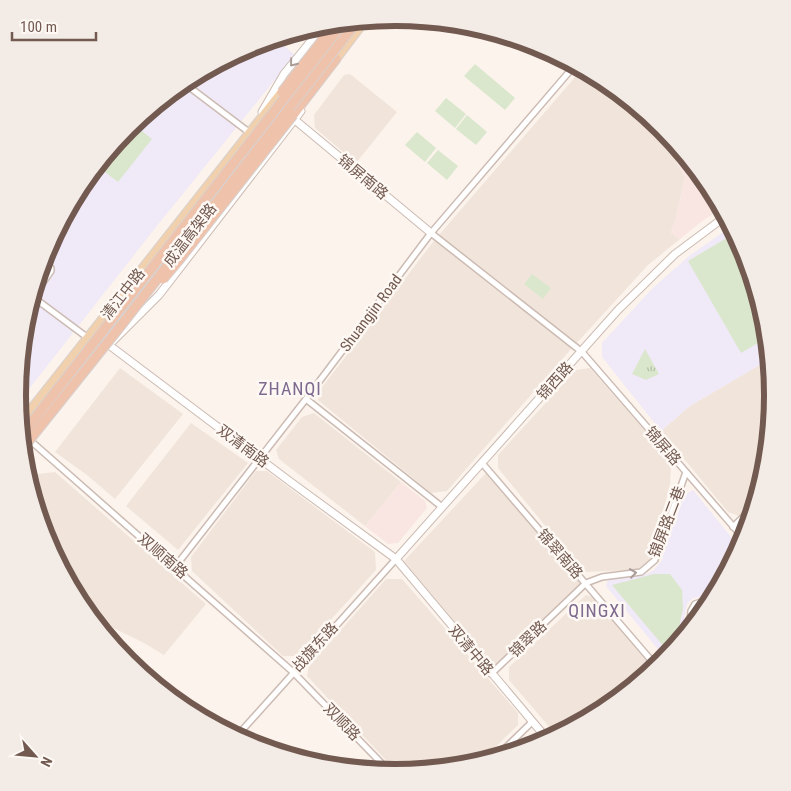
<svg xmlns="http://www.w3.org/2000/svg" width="791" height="791" font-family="'Roboto Condensed','Noto Sans SC',sans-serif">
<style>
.residential{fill:#f1e5db}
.commercial{fill:#f9e6e2}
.education{fill:#f0e9f7}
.park{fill:url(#park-tufts)}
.garden{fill:#dae7cc}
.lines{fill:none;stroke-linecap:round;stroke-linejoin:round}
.minor-casing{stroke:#ccbbb3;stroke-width:8}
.tertiary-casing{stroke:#ccbbb3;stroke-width:9}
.primary-casing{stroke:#d8d1ce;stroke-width:11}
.trunk-casing{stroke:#d8d1ce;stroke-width:11}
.minor{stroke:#fff;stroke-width:5}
.tertiary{stroke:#fff;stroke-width:7}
.primary{stroke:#f1d0ad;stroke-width:9}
.trunk{stroke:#efc2ac;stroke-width:9}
.trunk-bridge-casing{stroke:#d8d1ce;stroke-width:11;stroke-linecap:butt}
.trunk-bridge{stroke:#efc2ac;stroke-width:9}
.oneway{stroke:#ab9c97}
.labels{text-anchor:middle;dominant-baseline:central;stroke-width:5;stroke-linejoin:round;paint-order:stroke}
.street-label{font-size:15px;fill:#735a51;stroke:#fdf8f3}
.quarter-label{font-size:18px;letter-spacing:1px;fill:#7e6a8e;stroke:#fdf8f3}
.rim{fill:none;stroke:#735a51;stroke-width:6}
</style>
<defs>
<pattern id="park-tufts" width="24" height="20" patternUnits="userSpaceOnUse" patternTransform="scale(1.25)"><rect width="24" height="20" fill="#dae7cc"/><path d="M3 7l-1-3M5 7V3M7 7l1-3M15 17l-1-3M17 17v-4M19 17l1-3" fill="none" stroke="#b5bea8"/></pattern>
</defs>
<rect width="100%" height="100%" fill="#fbf3ec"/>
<path class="residential" d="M582,69l24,12 57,47 21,27 -9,4 10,18 -9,41 -5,15 9,6 -32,26 -84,92 -117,134 -16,2 -113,-93 2,-10 113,-148z
M350,74l47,38 -41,51 -41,-35 -1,-13 30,-40z
M763,363l9,15 1,18 -7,74 -8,27 -19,19 -11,-4 -67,-81 29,-25z
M120,368l63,46 -68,85 -28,-24 -32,-23z
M590,368l76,87 5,11 -1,18 -18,72 -4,6 -12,8 -53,2 -85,-104v-13l78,-85z
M314,413l87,69 -36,44 -86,-67 -3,-9 26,-33z
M191,423l57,40 -70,87 -52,-44z
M256,471h11l108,81 1,18 -78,86h-15l-91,-85 -1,-14z
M55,472l151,132 -42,51 -20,-12 -53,-26 -10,-12 -35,-65 -18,-62 2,-3z
M486,473l96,112 -88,84 -90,-108z
M386,579h16l116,134v12l-40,39 -9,2 -71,7 -91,-97 2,-10z
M586,595l7,2 62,73 -50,40 -48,26 -48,-56v-13z
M525,737l14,1 5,5 -37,12z"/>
<path class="commercial" d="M684,155l26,31 12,22 -21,14 -21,17 -9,-6 5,-15 9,-41 -10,-18z
M401,482l24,19 2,7 -29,35 -10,1 -23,-18z"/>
<path class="education" d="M276,39l19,16 -139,172 -138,176v-8l7,-74 21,-70 35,-66 47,-57 58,-47 65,-35z
M732,226l13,25 21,71 6,56 -9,-15 -73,43 -29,25 -59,-74v-14l50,-54 37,-33z
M693,490l47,58 -24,46 -23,4 -6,6 -8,39 -13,16 -60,-73 2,-6 39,-6 7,-4 8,-10 7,-26 14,-38z"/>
<path class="park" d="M645,349l14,25 -13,6 -14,-6z"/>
<path class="garden" d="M475,64l40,34 -10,12 -41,-34z
M446,98l20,16 -11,14 -20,-17z
M467,115l20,17 -11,13 -20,-16z
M133,124l19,15 -34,43 -21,-16z
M417,132l19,16 -11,14 -20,-17z
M438,150l20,16 -11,14 -20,-17z
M735,233c15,27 30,73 33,104l-27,16 -53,-92z
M532,274l19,14 -8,11 -19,-15z
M654,574h16l12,16 1,19 -9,40 -4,5 -58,-69z"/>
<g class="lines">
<defs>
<path id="minor" d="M184,83l66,50
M431,233l151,119 163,188
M33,297l55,41
M32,298l19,-27v-3l-8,-6
M306,399l136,108
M32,442l261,230 98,101
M482,463l175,204
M733,527l22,-22
M175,567l131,-168 125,-166 144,-168
M689,631l2,-20 4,-7 19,-6
M491,674l95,-91 16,-6 39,-5 14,-12 31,-88
M236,737l160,-178
M494,759l38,-37"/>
<path id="tertiary" d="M262,112l22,-38 40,-49
M295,120l136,113
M91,339l18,6 179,135 108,79 152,181
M113,341l46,-46 142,-184
M396,559l222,-249 57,-56 51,-38"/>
<path id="primary" d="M331,65l34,-45
M20,424l267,-338"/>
<path id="trunk" d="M293,115l43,-56"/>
</defs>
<use href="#minor" class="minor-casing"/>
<use href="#tertiary" class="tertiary-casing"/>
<use href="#primary" class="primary-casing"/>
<use href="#trunk" class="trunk-casing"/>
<use href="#minor" class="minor"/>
<use href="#tertiary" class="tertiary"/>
<use href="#primary" class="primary"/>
<use href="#trunk" class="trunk"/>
<defs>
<path id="trunk-bridge" d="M282,92l53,-68
M163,279l16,-19 114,-145
M21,436l322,-413
M23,448l100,-125 234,-302"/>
</defs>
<use href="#trunk-bridge" class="trunk-bridge-casing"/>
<use href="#trunk-bridge" class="trunk-bridge"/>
</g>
<defs><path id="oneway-chevron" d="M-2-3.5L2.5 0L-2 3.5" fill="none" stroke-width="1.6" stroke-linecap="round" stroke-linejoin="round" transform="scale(1.25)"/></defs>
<g class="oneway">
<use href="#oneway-chevron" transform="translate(293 63) rotate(129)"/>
<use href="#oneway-chevron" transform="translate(633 573) rotate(-8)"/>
</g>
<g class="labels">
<g class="street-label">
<text transform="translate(363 177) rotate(40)">锦屏南路</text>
<text transform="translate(190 235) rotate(-52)">成温高架路</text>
<text transform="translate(123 294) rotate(-52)">清江中路</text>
<text transform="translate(371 313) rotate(-53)">Shuangjin Road</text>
<text transform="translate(555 381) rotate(-48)">锦西路</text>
<text transform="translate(243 446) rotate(37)">双清南路</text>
<text transform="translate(663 446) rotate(49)">锦屏路</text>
<text transform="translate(667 522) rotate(-69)">锦屏路二巷</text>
<text transform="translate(560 554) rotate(49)">锦翠南路</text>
<text transform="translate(163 556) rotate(41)">双顺南路</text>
<text transform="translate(528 639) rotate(-44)">锦翠路</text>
<text transform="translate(315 647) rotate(-48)">战旗东路</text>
<text transform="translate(471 650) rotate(50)">双清中路</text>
<text transform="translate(342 722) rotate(46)">双顺路</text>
</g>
<g class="quarter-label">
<text x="290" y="388">ZHANQI</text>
<text x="597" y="610">QINGXI</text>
</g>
</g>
<path d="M0 0H791V791H0ZM26 395a369 369 0 1 1 738 0a369 369 0 1 1-738 0Z" fill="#f2ebe6" fill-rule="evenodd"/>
<path class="rim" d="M26 395a369 369 0 1 1 738 0a369 369 0 1 1-738 0Z"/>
<g transform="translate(35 756) rotate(117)" stroke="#fdf8f3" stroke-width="4" paint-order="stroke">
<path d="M0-4L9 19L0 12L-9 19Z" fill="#735a51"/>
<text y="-8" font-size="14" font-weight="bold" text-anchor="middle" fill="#735a51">N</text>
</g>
<path d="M12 32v8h84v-8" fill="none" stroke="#735a51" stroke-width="2.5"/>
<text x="20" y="32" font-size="15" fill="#735a51" stroke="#fdf8f3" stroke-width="4" paint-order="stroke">100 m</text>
</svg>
